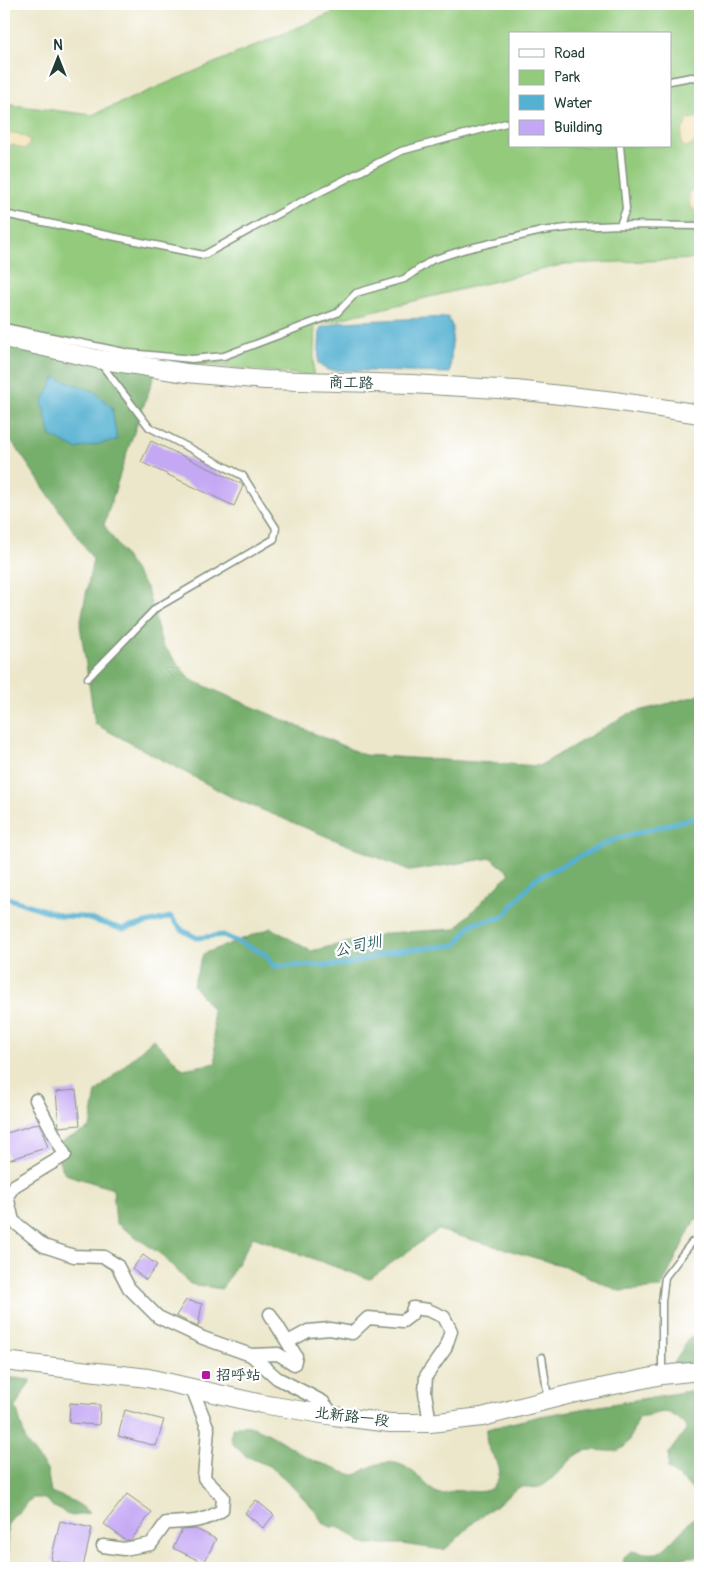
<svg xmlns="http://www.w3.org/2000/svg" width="704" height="1572" font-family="Pangolin,'LXGW WenKai TC',sans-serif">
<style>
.green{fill:#93ca7c;stroke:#598458;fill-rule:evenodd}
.forest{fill:#76ae6c;stroke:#4a7650}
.sand{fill:#eeda9e;stroke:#868c69}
.water{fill:#54b1d2;stroke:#3a7783}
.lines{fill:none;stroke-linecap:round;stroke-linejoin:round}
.stream{stroke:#54b1d2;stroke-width:5}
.building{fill:#c5a8f4}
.lane-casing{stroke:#869280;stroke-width:9}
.street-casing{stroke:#869280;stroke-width:15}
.secondary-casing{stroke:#869280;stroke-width:20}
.lane{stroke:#fff;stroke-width:6}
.street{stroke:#fff;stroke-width:12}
.secondary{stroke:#fff;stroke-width:18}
.poi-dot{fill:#b5179e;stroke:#fff;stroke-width:2}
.labels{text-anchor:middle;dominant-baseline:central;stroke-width:4.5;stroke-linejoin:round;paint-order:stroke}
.street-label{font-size:15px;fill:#1f3d34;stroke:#fff}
.poi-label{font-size:15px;fill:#1f3d34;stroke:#fff;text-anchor:start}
.water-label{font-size:16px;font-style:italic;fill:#2f6063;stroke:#fff}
</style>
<rect width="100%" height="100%" fill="#fff"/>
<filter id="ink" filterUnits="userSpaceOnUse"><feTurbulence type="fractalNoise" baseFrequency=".02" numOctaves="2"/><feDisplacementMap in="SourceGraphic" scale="10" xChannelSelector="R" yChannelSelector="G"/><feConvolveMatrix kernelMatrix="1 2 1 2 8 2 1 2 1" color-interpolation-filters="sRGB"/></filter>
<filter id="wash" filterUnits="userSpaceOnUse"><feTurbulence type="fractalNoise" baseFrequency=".0096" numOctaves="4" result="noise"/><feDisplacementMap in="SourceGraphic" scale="20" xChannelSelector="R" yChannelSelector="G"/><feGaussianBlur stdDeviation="1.12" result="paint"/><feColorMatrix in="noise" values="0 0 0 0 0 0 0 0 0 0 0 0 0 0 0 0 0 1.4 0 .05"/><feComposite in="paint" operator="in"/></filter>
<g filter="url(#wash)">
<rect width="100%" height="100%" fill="#ece7cb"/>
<path class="green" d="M353,4h347v255l-135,5 -250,61 -2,51 -154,-16 -155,-30v-226l88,11zM510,34h160v112h-160z"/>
<path class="forest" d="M4,335l155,28 -32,89 -23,73 43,64 15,55 29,36 173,75 175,11 89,-52 72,-19v525l-5,-1 -34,69 -42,3 -52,-24 -129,-37 -69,49 -116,-42 -31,52 -32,-5 -27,-28 -47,-33 -3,-34 -48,-15 -13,-28 38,-18 6,-36 57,-53 30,30 33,-6 -4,-54 -19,-24 10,-31 68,-26 40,23 77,-18 67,-4 55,-56 -19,-15 -80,13 -178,-73 -138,-74 -15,-99 13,-66 -89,-129z
M700,1332v35l-30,3 19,-32z
M4,1377l27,3 -12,20 -3,7 10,35 21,28 4,22c14,6 27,9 38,21l-16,3 -7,-2 -6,-5 -7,-2 -5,-6 -6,-3h-9l-6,4 -4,6 -11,10 -5,8 1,27 -2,15h-2z
M689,1391h11v108l-13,-15 -19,-15 1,-16 18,-25c-22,-23 -20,-15 -48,-11 -6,9 -7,24 -16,31 -11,8 -28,-2 -41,4 -14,7 -24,23 -37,32 -10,8 -19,-1 -29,5 -5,3 -9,9 -14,12 -10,7 -19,13 -28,21 -10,9 -19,20 -30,28l-42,-6h-34l-8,-2 -4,-4 -16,-10 -9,-1 -8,-4 -10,-15 -29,-30 -13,-11 -25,-11 -13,-12 -2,-7 1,-8c2,-1 5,-3 7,-3 19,-5 56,26 73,34 6,3 12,4 18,6 9,4 16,8 26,9 13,-8 26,-16 43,-11 7,2 17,10 22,15 5,4 9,10 14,13 7,4 12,1 18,-1 12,-2 24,3 35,-1 6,-2 10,-8 11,-15 4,-17 -17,-21 -12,-46l53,-13z
M700,1512v45c-15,-1 -19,0 -30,11h-47l1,-11 7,-6c8,1 17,3 25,2 10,-1 33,-33 44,-41z"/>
<path class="sand" d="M700,117v24l-4,-2 -3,6 -8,2 -3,-2c-3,-10 1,-18 7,-26z
M16,133l12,5 2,4 -2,5 -4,2 -11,-4 -9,1v-11z
M693,189h5l2,2v23c-10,-5 -12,-11 -11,-22z"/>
<path class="water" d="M448,317l5,11 -3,45 -123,-3 -9,-6 2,-36 20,-6z
M55,377l38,14 19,16 5,33 -41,9 -25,-13 -9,-33z"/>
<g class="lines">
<path class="stream" d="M4,897l58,19 21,1 39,12 49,-12 11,13 15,8 26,-3 42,19 9,12 70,-1 51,-14 61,-6 16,-21 31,-7 32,-38 80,-40 85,-23"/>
</g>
<g id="blocks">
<path class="building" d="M151,441l91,43 1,2 -9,20 -93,-44z
M76,1090l4,35 -21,2 -3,-35z
M39,1123l9,24 -39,13 -5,-16v-10z
M143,1255l14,10 -11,15 -14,-11z
M186,1300l16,4 -4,23 -22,-11z
M70,1403l30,2 -1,20 -30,-2z
M125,1410l39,10 -8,26 -38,-10z
M127,1494l25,18 -21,28h-6l-21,-16z
M256,1500l18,15 -11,13 -18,-15z
M60,1521l32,7 -9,39 -32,-7z
M196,1529l20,10 -12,24 -31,-15 9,-18z"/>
</g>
</g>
<g filter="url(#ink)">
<use href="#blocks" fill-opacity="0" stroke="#869280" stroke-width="1"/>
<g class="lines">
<defs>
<path id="lane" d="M670,81l21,-4 9,1
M4,214l200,41 87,-48 110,-56 109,-29
M620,225l6,-16 -6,-63
M4,327l125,26 63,6 32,-3 113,-43 19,-20 48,-14 28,-19 34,-11 76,-18 33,-4 45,-2 80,1
M88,678l68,-70 118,-69 2,-11 -33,-52 -94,-49 -48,-63
M542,1357l6,41
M662,1374v-72l3,-25 27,-35"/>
<path id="street" d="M36,1100l29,55 -51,31 -7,10 6,25 31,25 30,10 30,1 13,8 12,23 29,29 45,21 48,17 26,23 46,24 11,14
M288,1342l20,-11 22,-2 22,4 16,-15 35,3 8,-6 2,-7 15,2 16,7 7,14 -6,18 -19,27 -1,17 5,30
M251,1355l27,-1 16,10 2,-8 -26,-42
M103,1546l21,3 27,-5 15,-21c22,-1 37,0 56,-13l1,-13 -19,-19 4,-49 -16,-41"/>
<path id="secondary" d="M4,338l93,21 89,14 79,7 146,4 105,6 98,11 86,13
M4,1361l144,17 114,26 72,12 56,7h40l52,-6 85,-22 95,-20 38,-4"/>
</defs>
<use href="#lane" class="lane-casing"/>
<use href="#street" class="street-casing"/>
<use href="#secondary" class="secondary-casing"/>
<use href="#lane" class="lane"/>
<use href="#street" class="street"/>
<use href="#secondary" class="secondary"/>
</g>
</g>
<rect class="poi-dot" x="201" y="1370" width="10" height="10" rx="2.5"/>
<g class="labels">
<g class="street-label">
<text transform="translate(351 383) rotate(1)">商工路</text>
<text transform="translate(352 1417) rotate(7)">北新路一段</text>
</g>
<g class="poi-label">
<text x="216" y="1375">招呼站</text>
</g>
<g class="water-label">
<text transform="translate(358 946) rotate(-12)">公司圳</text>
</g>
</g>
<rect width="704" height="1572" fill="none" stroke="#fff" stroke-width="20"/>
<rect x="509" y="32" width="162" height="115" fill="#ffffff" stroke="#a5b1ae"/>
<rect x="519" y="49" width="25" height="8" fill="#ffffff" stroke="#a5b1ae"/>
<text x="554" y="58" font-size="15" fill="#1f3d34">Road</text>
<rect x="519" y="70" width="25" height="15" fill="#93ca7c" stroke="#a5b1ae"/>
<text x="554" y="82" font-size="15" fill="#1f3d34">Park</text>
<rect x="519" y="95" width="25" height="15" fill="#54b1d2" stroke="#a5b1ae"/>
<text x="554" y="108" font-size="15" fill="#1f3d34">Water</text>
<rect x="519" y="120" width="25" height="15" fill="#c5a8f4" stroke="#a5b1ae"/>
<text x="554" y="132" font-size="15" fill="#1f3d34">Building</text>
<g transform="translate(58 58)" stroke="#ffffff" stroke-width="4" paint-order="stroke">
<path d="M0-4L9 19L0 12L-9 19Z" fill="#1f3d34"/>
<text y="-8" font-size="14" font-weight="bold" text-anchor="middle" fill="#1f3d34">N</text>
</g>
</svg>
